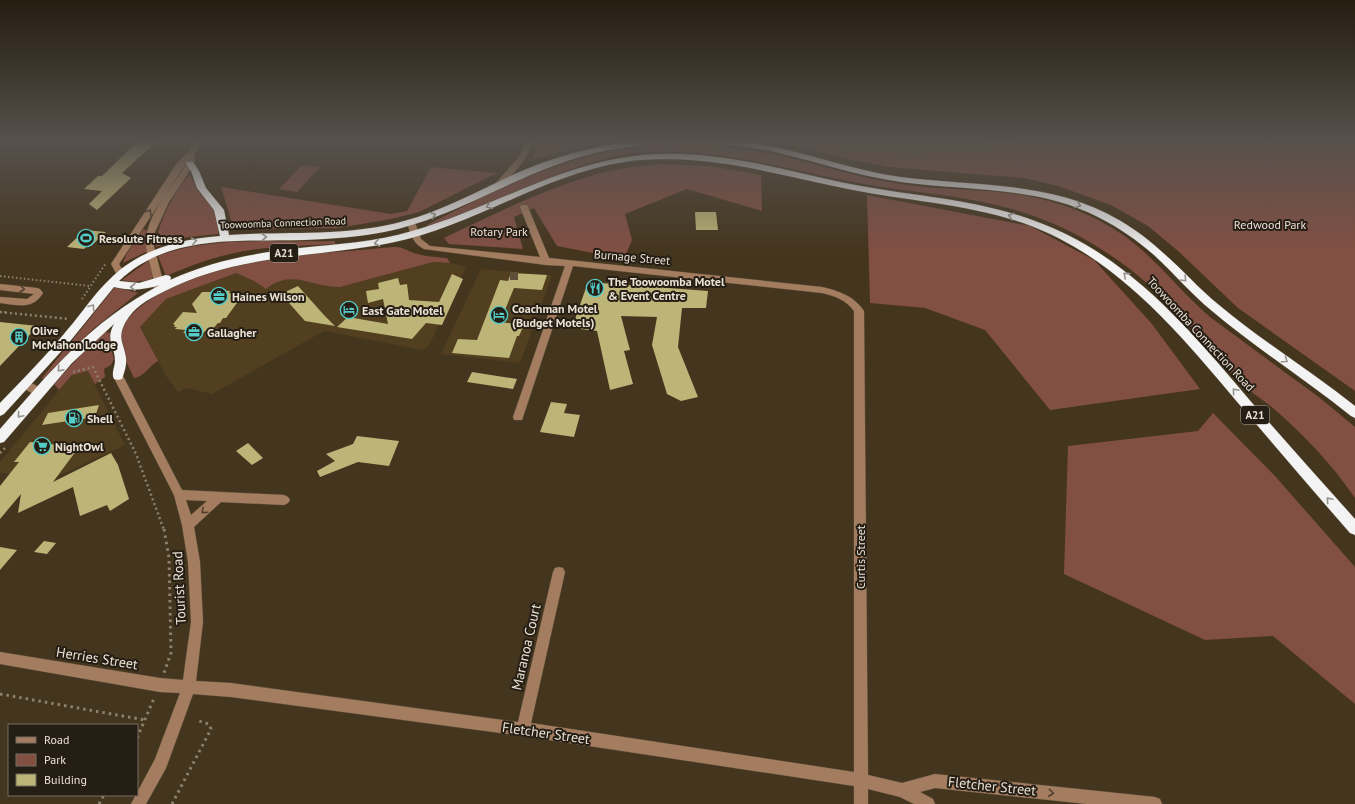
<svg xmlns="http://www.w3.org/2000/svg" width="1355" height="804" font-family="'PT Sans',sans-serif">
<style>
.built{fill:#513f20}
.green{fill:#824f43}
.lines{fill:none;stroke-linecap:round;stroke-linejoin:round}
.stream{stroke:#5e6342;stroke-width:3}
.building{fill:#bdb477}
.minor-tunnel{stroke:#5d4f39;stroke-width:8;stroke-dasharray:8 4;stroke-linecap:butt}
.minor-casing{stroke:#5f513b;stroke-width:1}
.highway-casing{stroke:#5f513b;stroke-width:1}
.path-far2{stroke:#8d816e;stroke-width:2;stroke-dasharray:1.5 2.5;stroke-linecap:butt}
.path-far1{stroke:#8d816e;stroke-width:2.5;stroke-dasharray:2 3;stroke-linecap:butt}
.path{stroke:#8d816e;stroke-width:3;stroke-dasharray:2.5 4;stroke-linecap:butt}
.minor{fill:#a47d60;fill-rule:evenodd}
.highway{fill:#f3f3f3;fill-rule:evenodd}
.oneway{stroke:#96938f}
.oneway2{stroke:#513f2f}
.labels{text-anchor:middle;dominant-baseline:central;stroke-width:4;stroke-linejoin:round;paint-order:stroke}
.far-street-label{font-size:10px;fill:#ebe2d4;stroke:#251e14}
.shield{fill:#251e14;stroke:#b0a79a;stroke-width:1}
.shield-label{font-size:11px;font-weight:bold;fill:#ebe2d4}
.park-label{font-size:12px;fill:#f2dfda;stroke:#251e14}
.poi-label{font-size:12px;font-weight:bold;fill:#ebe2d4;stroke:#251e14;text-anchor:start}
.street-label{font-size:12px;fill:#ebe2d4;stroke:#251e14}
.near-street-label{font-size:14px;fill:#ebe2d4;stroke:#251e14}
</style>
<rect width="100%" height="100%" fill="#44351e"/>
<path class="built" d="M76,140h109l-7,11 -105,-9z
M433,262l17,1 16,4 -37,79 -6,4 -99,-19 -112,63 -25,-6 -9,4 -12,-16 -26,-49 26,-28 70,-26 18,8 12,8 13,-8 16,-3 30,8 15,1z
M481,269l71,6 -32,88 -79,-9z
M88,371l37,74 -71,33 -54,-5v-11l72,-87z"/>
<path class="green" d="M540,140h75l-51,11 -32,8z
M760,140h595v251l-117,-83 -61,-58 -29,-24 -37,-21 -53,-19 -34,-8 -135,-11 -46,-9 -61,-16v2z
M695,144c34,2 68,7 102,16 33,8 65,18 99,23 42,8 85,5 126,12 29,5 60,15 85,30 41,22 68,62 103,92l110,81 35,29v71c-23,-34 -52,-64 -82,-90 -10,-8 -21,-15 -30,-23 -10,-9 -19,-21 -28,-32 -21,-23 -42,-47 -66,-68 -43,-38 -94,-66 -149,-79 -52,-13 -105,-15 -157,-26 -72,-15 -142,-36 -215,-26 -38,6 -66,19 -101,33 -32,14 -65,28 -98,40l-2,-2c64,-33 129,-66 201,-77 22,-4 45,-4 67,-4z
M660,164l50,2 51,9 1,36 -75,-22 -62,25 7,26 -8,19 -67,-13 -23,-38 -20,9 9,32 -74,-5 -5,-6c53,-25 107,-53 165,-67 17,-4 34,-5 51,-7z
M302,165l18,2 -23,25 -18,-3z
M431,167l66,6 -78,39 -28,7 -53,9 -95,1 -10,-3 -12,-39 170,27 16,-3z
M190,174l9,18 15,17 4,12v13l-30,3 -32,10c-2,-17 21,-61 34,-73z
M867,195l163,31 64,34 58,64 48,65 -150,21 -65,-80 -60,-22 -55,-5z
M143,229l5,2 -2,21 -23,11 3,-8z
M335,241v3c-35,2 -71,2 -105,10 -22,5 -43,13 -64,22l-8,-20c53,-21 120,-13 177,-15z
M393,247c10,-1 15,5 25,7 9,3 20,3 29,4l3,5 -17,-1 -93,25c-29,1 -47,-19 -74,2l-12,-8 -18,-8 -70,26 -26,28 18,34c-9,5 -13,15 -24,17 -6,-13 -15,-28 -13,-43 1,-13 13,-24 23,-31 66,-49 170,-49 249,-57z
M148,261l4,12v7l-19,2 -11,-2z
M115,287l23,6 -46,37 -47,48 -4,1z
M105,332l5,1 1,16 3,10 -3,6 -7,4 1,8 -10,7 -7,-13 -16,4 -13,15 -5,-6 25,-27z
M1213,413l62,63 80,91v137l-82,-68 -68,4 -141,-66 4,-128 130,-15z"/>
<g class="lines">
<path class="stream" d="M844,149l73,3 108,-12"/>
</g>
<path class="building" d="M139,140h19l-36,33 9,5 -34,32 -8,-6 13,-13 -18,-2 14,-13h4z
M695,212h21l2,18h-22z
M85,230l21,2 -15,14 -3,-1 -4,4 -17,-2z
M511,273l36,2 -5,15 -28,-2 -14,34 24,3 -5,11h-2l-8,22 -57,-5 6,-14 19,1 23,-60 8,1z
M452,274l11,5 -21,46 -16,-2 -14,16 -75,-12 11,-10 40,7 -5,-25 -15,4 -2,-12 13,-2 -1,-6 20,-5 2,7 7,-1 2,16 30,2z
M588,282l120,9 -2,17h-24l-4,39 20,50 -17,4 -14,-7 -15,-49 5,-28 -36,-1 9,34 -6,1 9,33 -23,6 -13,-59 -25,-3z
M298,286l26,29 11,11 -30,-5 -24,-27z
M217,290l13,1 -1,2 13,3 -16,22h-3l-3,5h-2l-7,8h-6l-3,4 -19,-2 3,-3 -11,-1 2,-2h-3l1,-2 -2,-1 10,-12 14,1 -5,-9 10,-12h13z
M0,322l38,4 -38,40z
M472,372l45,7 -4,10 -46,-7z
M551,402l16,2 -3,9 16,2 -6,22 -34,-5z
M99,405l-4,12 -53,8 6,-12z
M357,436l42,5 -10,25 -31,-4 -38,15 -3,-6 18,-10 -9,-7 27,-10z
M30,442l49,5 -26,35 58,-29 7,12 11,34 -19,12 -3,-6 -27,11 -7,-29 -55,26 3,-19 -21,25v-33l19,-24h-5z
M248,443l15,15 -11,7 -16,-14z
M44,541l12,2 -9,11 -13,-2z
M0,547l17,3 -17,20z"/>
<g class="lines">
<path class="minor-tunnel" d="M510,276h9"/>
<defs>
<path id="minor" d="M197,140h7l-9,13 -1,11 -25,38 -14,30 -1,15 8,30v13l-4,3 -4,-3c1,-17 -9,-32 -8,-49 1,-22 17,-43 29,-60 4,-6 9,-12 12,-19l-68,102 5,9 -1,2h-6l-6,-11 66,-101 13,-13z
M527,140h7l-9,19 -24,29h-6v-4l23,-26z
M521,205h6l1,2 21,51 273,29c17,4 32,9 42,24l4,464 34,8 33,-9 220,23 5,2 2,5h-75l-152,-16 -15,4 13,7 2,5h-21l-14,-7 -32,-8v15h-14v-18l-331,-50 -292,-39 -38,-3 -27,74 -20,36h-15l24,-45 25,-66 -20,-1 -160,-28v-12l160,26 23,2 8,-58 -3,-60 -6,-37 -8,-30 -61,-119 2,-3h6l2,3 59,114 102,5 4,2 2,3 -2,3 -4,2 -63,-3 -27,25 6,35 3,60 -7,59 35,2 287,39 35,-150 2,-4 4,-1 4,1 2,4 -34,151 323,49v-461c-8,-11 -19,-15 -32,-18l-249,-27 -50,151 -1,3h-8l-1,-3 52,-151 -19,-1 -122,-16c-11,-5 -14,-16 -17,-27l1,-2h6l7,19 9,7 110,11 -20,-50zM186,500l21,1 -16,14z
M0,284l37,4 3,1 3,4c-10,17 -26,12 -43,10v-6l27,2 7,-5 -34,-4z
M25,380l18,9 2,3 -2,3c-6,2 -19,-5 -23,-11l2,-3z"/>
<path id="highway" d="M645,140c39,0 79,-3 118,5 47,8 91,26 138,32 69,9 141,4 205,36 20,10 39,23 55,38 20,17 37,37 58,54 43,36 92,66 136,101v12l-4,-2c-45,-36 -95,-68 -139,-105 -21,-17 -38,-38 -58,-56 -17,-15 -36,-28 -56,-38 -61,-31 -130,-26 -197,-35 -44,-6 -86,-21 -130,-31 -55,-11 -112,-11 -167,0 -79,16 -141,65 -220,81 -26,5 -53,7 -80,8 -63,2 -135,-7 -185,41l20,2 27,-8 4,1 1,2 -1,2c41,-19 85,-27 130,-32 37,-4 76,-6 112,-17 71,-20 135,-60 208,-73 76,-14 152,9 225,25 63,13 129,15 190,38 93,33 156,110 218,183 34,39 68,77 102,115v16l-5,-2c-35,-40 -70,-81 -105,-122 -62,-73 -125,-153 -219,-187 -57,-20 -119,-23 -178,-35 -74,-15 -148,-38 -224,-27 -82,13 -152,65 -234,81 -78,15 -154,11 -227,49 -16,8 -29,15 -38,31 -8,16 -1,20 1,35 1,7 -2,15 -4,21l-4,1 -4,-1c-3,-6 1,-12 1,-18 0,-16 -10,-20 -1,-37l-42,39 -68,79 -4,1v-14c50,-57 91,-108 160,-144 -16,5 -31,6 -46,2l-47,58 -63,69 -4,2v-13c23,-24 47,-48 68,-74 14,-16 26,-35 41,-49 29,-30 70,-41 111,-44l-6,-26 -17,-22 -6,-17 -5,-7 1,-2h6l6,9 7,17 18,22 5,25c59,-4 118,2 175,-14 42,-11 80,-34 120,-51 38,-16 80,-26 121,-30z"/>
</defs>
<use href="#minor" class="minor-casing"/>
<use href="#highway" class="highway-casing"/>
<path class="path-far2" d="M0,276l90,10
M82,299l24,-36
M0,312h5"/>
<path class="path-far1" d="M0,312l69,7
M73,372l20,-5 43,87 28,76
M0,453l5,-5"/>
<path class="path" d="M164,529l5,29 2,95 -7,20
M0,694l145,26
M137,738l18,-42
M99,804l5,-9
M172,804l39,-75 -2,-5 -10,-3"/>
<use href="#minor" class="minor"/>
<use href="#highway" class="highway"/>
</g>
<defs><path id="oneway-chevron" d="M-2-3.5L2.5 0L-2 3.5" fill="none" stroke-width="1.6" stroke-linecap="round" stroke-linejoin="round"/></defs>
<g class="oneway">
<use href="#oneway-chevron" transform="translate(1078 205) rotate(21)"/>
<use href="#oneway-chevron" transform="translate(489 206) rotate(157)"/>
<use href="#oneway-chevron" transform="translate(433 215) rotate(-20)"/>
<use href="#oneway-chevron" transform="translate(1011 216) rotate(-163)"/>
<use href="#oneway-chevron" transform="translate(264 237) rotate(-1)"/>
<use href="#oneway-chevron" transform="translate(194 241) rotate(-10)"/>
<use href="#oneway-chevron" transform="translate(377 243) rotate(169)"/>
<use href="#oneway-chevron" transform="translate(1126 275) rotate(-140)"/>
<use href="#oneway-chevron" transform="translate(1184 279) rotate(46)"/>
<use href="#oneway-chevron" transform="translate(133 287) rotate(180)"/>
<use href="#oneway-chevron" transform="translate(92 307) rotate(-54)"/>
<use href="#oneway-chevron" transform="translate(1285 360) rotate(35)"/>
<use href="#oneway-chevron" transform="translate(60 369) rotate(132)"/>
<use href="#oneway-chevron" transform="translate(1235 391) rotate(-131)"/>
<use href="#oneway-chevron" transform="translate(20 415) rotate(131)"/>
<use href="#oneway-chevron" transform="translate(1329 500) rotate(-131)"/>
</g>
<g class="oneway2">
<use href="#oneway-chevron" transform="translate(149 212) rotate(-57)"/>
<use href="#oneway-chevron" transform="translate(22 289) rotate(6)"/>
<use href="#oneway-chevron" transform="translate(204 511) rotate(138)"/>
<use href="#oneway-chevron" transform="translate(1051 793) rotate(6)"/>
</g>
<linearGradient id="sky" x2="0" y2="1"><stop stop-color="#251d10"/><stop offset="0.56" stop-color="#56514c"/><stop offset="1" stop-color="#56514c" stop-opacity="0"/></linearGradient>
<rect width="1355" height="252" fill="url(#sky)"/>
<defs>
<symbol id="stadium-ring" viewBox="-11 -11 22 22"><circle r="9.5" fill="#251e14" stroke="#54cdc8" stroke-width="1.5"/><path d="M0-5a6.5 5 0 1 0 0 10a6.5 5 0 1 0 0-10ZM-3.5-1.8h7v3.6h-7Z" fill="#54cdc8"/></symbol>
<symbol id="restaurant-ring" viewBox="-11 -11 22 22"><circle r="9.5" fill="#251e14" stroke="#54cdc8" stroke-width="1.5"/><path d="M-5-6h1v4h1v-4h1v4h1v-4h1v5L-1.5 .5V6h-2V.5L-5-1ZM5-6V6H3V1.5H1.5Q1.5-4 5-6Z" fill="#54cdc8"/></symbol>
<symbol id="office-ring" viewBox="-11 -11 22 22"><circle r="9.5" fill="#251e14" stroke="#54cdc8" stroke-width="1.5"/><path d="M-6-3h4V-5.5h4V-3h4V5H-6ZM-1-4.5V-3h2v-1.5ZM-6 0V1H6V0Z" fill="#54cdc8"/></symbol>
<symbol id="hotel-ring" viewBox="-11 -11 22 22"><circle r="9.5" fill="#251e14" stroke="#54cdc8" stroke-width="1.5"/><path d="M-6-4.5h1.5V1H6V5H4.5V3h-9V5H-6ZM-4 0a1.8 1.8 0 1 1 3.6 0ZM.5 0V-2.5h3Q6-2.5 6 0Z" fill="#54cdc8"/></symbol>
<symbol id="building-ring" viewBox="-11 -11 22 22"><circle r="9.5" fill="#251e14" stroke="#54cdc8" stroke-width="1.5"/><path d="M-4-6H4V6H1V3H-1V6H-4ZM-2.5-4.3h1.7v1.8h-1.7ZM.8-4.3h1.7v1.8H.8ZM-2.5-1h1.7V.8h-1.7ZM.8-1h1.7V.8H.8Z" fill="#54cdc8"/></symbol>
<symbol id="fuel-ring" viewBox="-11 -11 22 22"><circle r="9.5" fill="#251e14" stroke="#54cdc8" stroke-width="1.5"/><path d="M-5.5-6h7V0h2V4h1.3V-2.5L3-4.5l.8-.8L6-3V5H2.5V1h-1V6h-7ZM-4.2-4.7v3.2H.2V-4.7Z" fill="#54cdc8"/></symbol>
<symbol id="supermarket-ring" viewBox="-11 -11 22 22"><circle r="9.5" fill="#251e14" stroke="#54cdc8" stroke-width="1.5"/><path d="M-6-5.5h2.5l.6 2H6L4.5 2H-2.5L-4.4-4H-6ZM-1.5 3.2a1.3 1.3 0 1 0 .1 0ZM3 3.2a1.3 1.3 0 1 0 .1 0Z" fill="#54cdc8"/></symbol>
</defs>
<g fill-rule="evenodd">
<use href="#stadium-ring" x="76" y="228" width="20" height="20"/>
<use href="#restaurant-ring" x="585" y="278" width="20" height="20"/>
<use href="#office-ring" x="209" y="286" width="20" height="20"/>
<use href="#hotel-ring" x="339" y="300" width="20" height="20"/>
<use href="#hotel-ring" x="489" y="305" width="20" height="20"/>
<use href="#office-ring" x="184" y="322" width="20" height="20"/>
<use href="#building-ring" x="9" y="327" width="20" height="20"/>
<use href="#fuel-ring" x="64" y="408" width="20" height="20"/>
<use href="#supermarket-ring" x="32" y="436" width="20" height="20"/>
</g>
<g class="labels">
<g class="far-street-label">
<text transform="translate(283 223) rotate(-2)">Toowoomba Connection Road</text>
</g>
<g class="shield">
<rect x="270" y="244" width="28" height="18" rx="3"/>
<rect x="1241" y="406" width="28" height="18" rx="3"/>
</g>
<g class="shield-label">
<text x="284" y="253">A21</text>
<text x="1255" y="415">A21</text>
</g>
<g class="park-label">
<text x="1270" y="224">Redwood Park</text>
<text x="499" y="231">Rotary Park</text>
</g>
<g class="poi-label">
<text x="99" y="238">Resolute Fitness</text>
<text x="608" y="281">The Toowoomba Motel<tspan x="608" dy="14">&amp; Event Centre</tspan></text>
<text x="232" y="296">Haines Wilson</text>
<text x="512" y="308">Coachman Motel<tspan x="512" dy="14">(Budget Motels)</tspan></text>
<text x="362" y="310">East Gate Motel</text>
<text x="32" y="330">Olive<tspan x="32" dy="14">McMahon Lodge</tspan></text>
<text x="207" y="332">Gallagher</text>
<text x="87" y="418">Shell</text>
<text x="55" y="446">NightOwl</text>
</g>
<g class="street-label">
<text transform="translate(632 257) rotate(5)">Burnage Street</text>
<text transform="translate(1201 334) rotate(47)">Toowoomba Connection Road</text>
<text transform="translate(860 557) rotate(-90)">Curtis Street</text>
</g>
<g class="near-street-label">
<text transform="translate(179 588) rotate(-93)">Tourist Road</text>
<text transform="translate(526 647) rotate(-77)">Maranoa Court</text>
<text transform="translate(97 658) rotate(9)">Herries Street</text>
<text transform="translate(546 733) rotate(8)">Fletcher Street</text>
<text transform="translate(992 786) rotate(6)">Fletcher Street</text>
</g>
</g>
<rect x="8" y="724" width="130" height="72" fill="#251e14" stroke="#746c61"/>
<rect x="16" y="737" width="20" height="6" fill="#a47d60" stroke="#746c61"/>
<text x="44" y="744" font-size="12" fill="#ebe2d4">Road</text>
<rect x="16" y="754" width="20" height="12" fill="#824f43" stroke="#746c61"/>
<text x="44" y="764" font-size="12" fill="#ebe2d4">Park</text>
<rect x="16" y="774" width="20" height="12" fill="#bdb477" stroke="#746c61"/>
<text x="44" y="784" font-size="12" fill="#ebe2d4">Building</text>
</svg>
